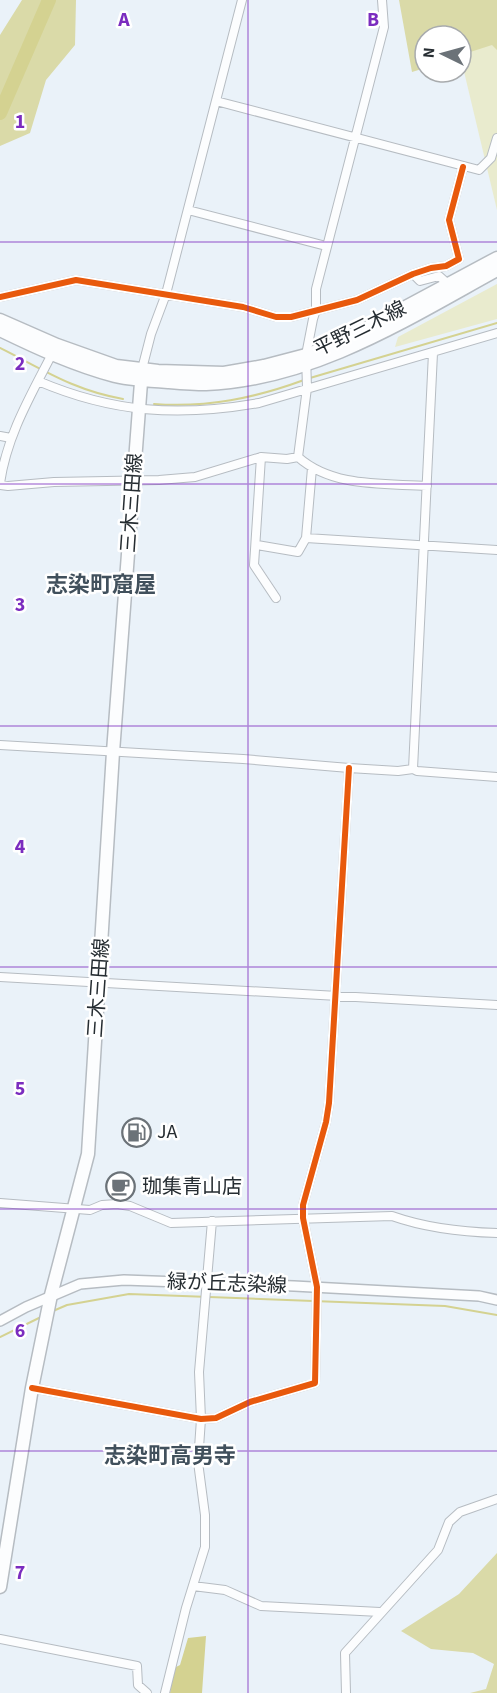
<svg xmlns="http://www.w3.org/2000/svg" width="497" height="1693" font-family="'Source Sans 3','Noto Sans JP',sans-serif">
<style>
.green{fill:#e9ebce}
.forest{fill:#dadaa8}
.water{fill:#d4d291}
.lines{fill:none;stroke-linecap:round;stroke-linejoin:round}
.stream{stroke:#d4d291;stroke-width:2}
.river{stroke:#d4d291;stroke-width:14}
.minor-casing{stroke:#b6bcc2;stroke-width:10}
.tertiary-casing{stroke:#b6bcc2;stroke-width:12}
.primary-casing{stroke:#b6bcc2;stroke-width:15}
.minor{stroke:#fcfdfe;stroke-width:8}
.tertiary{stroke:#fcfdfe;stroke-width:9}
.primary{stroke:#fcfdfe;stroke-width:12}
.cycleway-casing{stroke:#fff;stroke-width:10}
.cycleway{stroke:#e8590c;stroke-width:6}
.grid{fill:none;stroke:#7b2cbf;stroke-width:1.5;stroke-opacity:0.55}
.labels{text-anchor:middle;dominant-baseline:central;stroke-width:5;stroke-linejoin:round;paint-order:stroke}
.street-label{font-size:20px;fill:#262d32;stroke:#fff}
.poi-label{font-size:20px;fill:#262d32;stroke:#fff;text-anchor:start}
.quarter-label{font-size:22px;font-weight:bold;fill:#41505c;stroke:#fff}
.grid-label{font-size:20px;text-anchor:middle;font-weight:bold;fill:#7b2cbf;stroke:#fff;stroke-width:5;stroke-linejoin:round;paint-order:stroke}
</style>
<rect width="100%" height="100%" fill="#eaf2f9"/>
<path class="green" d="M497,0v210l-36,-151v-23z
M497,284v35l-102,28 3,-10z"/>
<path class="forest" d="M22,0h54l-1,45 -29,35 -16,53 -30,13v-111z
M399,0h98v50l-5,-5 -31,10v-19h-36v32l-13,4z
M497,1553v140h-27l16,-4 8,-25 -21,-11 -42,-4 -30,-18 58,-37z"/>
<path class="water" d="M206,1636l-4,57h-32l4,-25 6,-3 8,-27z"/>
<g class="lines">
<path class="stream" d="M0,348c44,22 73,42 123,51
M310,378l187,-55
M154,404c53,4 101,-6 150,-24
M53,1311l14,-6 62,-11 316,12 52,9
M0,1337l43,-21"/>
<path class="river" d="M0,113l49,-113"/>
<defs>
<path id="minor" d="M216,101l263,69 12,-12 6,-20
M188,210l138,36
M413,274l7,7 19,-5 9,8
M0,297l76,-17 167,27 33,10h15l66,-17 56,-26 18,-6 15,-2 13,-7 -10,-39 14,-53
M142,369l9,-35 15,-40 76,-294
M38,381c75,32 141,36 221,22l238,-70
M0,436l11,2
M261,457l-7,108 22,33
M298,457l9,-69 -1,-33 7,-36 3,-9v-21l68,-262 -2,-27
M312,468l-6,70 191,12
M0,483c7,-48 31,-88 53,-131
M0,485l8,1 46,-4 105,-2 36,-3 66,-20 26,2 11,-2c35,31 86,26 129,29
M257,545l41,7 8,-14
M0,745l243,14 106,9 49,3 15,-2 4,2 80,6
M413,769l20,-416
M0,977l497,28
M0,1203l90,7 12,-5 15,-1 13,2 41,17 221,-7c34,12 69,16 105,17
M32,1388l169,31 15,-1 34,-16 65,-19 2,-96 -14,-69v-13l23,-83 3,-19 20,-335
M193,1586l32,4 36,16 119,6
M0,1639l137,27 1,19 9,8
M165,1693l21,-85 19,-61v-32l-7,-53 3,-43 -2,-47 13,-151
M346,1693l-1,-40 93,-103 11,-28 11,-10 37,-13"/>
<path id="tertiary" d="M0,1321l26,-14 54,-23 44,-4 170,6 185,10 18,4"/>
<path id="primary" d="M0,320l57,25 59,21 42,5 66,2 40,-7 42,-11 36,-14 155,-83
M0,330c37,18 74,35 115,46 17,4 36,5 54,6 12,1 25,2 37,2 106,-4 200,-64 291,-114
M0,1587l32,-199 19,-93 37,-141 25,-402 29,-383"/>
</defs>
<use href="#minor" class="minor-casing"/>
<use href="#tertiary" class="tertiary-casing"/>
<use href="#primary" class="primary-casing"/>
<use href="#minor" class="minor"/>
<use href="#tertiary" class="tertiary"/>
<use href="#primary" class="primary"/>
<defs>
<path id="cycleway" d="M0,297l76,-17 167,27 33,10h15l66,-17 56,-26 18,-6 15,-2 13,-7 -10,-39 14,-53
M32,1388l169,31 15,-1 34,-16 65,-19 2,-96 -14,-69v-13l23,-83 3,-19 20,-335"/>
</defs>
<use href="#cycleway" class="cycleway-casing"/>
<use href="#cycleway" class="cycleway"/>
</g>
<path class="grid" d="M248,0v1693M0,242h497M0,484h497M0,726h497M0,967h497M0,1209h497M0,1451h497"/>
<defs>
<symbol id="fuel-ring" viewBox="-11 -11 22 22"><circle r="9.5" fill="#fff" stroke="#6b7278" stroke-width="1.5"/><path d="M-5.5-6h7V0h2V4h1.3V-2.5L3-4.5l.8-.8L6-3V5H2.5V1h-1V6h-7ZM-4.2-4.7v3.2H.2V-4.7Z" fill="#6b7278"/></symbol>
<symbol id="cafe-ring" viewBox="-11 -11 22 22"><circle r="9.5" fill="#fff" stroke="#6b7278" stroke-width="1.5"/><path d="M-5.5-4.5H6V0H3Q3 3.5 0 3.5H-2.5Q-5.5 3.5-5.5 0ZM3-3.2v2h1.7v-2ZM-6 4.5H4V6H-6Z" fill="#6b7278"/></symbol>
</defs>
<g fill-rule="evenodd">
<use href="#fuel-ring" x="120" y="1116" width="33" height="33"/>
<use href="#cafe-ring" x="104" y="1170" width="33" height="33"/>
</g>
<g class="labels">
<g class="street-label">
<text transform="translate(360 329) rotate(-26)">平野三木線</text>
<text transform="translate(132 503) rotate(-86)">三木三田線</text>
<text transform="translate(99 988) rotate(-86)">三木三田線</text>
<text transform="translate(227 1284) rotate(2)">緑が丘志染線</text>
</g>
<g class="poi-label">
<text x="157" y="1132">JA</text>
<text x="142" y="1187">珈集青山店</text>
</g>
<g class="quarter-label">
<text x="101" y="585">志染町窟屋</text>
<text x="170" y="1456">志染町高男寺</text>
</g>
</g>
<g class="grid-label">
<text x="124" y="26">A</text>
<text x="373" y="26">B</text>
<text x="20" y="128">1</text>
<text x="20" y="370">2</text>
<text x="20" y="611">3</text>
<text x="20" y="853">4</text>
<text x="20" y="1095">5</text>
<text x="20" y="1337">6</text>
<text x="20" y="1579">7</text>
</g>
<g transform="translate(443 54) rotate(275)"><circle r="28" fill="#ffffff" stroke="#a8abad" stroke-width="1.5"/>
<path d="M0-4.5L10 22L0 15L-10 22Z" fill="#6b7278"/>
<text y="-9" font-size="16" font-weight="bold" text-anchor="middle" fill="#262d32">N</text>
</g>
</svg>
